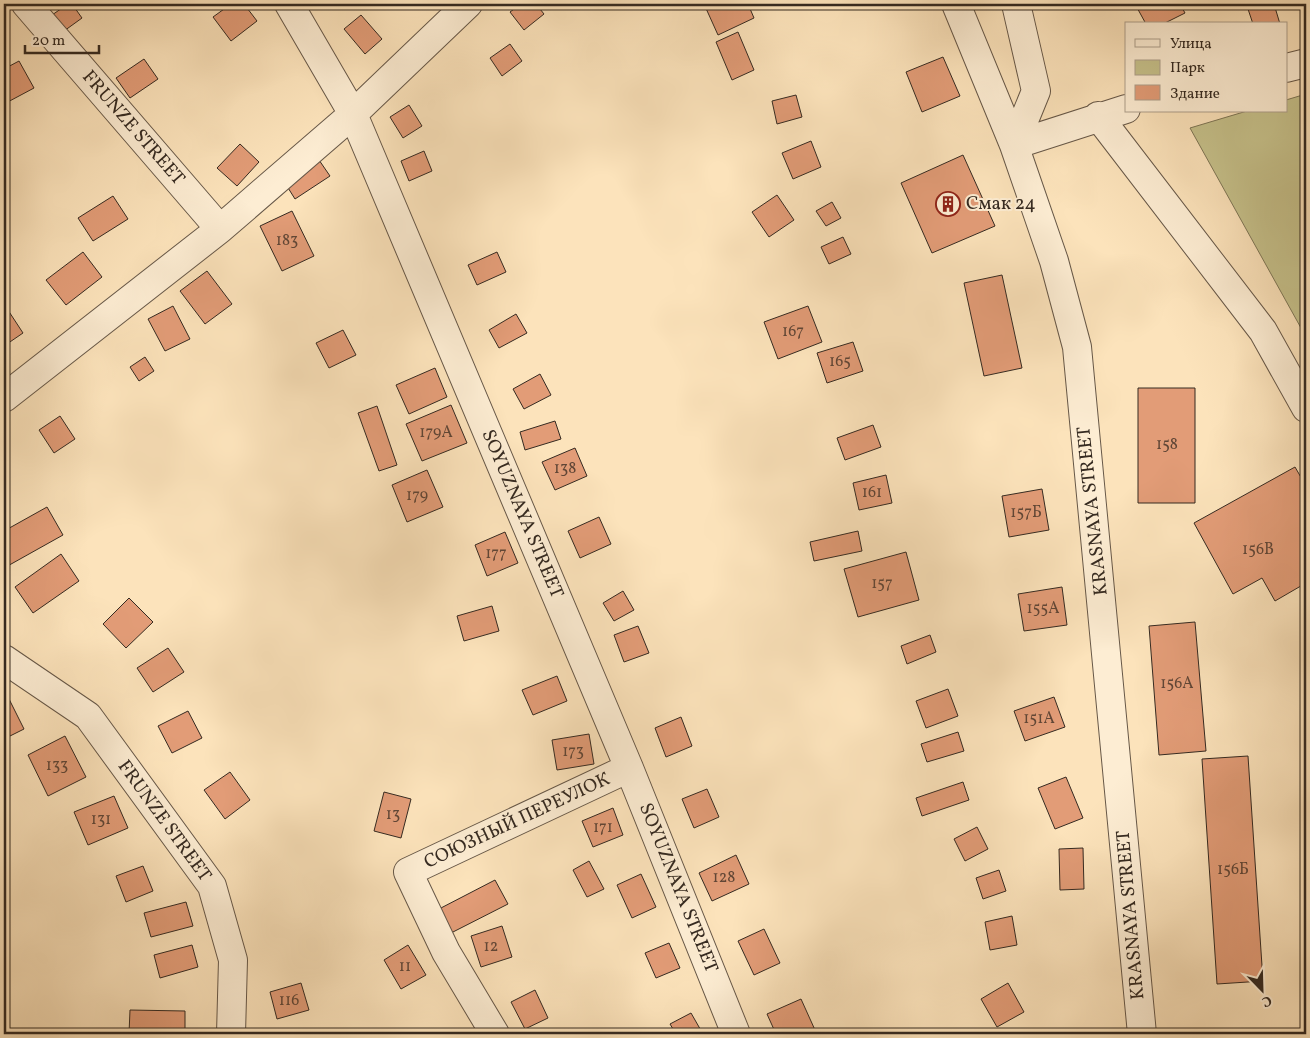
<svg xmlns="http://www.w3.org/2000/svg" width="1310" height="1038" font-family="Vollkorn,serif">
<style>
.green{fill:#c6c18b;stroke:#7e7656}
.building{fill:#e29c77;stroke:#352a21}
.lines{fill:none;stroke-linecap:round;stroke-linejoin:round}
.minor-casing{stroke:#675848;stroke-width:30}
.minor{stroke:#fdedd3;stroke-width:28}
.labels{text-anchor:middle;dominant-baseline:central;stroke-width:4;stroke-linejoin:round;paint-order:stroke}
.number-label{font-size:16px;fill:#604636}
.street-label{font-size:19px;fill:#352a21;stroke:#fdedd3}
.poi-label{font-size:19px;fill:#352a21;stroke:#fdedd3;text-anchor:start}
</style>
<rect width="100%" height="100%" fill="#fce3bb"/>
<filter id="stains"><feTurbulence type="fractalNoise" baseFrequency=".004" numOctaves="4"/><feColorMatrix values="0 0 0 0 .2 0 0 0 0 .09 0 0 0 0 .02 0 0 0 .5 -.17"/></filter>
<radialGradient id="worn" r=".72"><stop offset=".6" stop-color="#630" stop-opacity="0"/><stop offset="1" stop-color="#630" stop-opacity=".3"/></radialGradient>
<path class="green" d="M1306,94v243l-116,-209 57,-17h39v-11z"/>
<path class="building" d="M68,4h4l10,14 -18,13 -12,-16z
M231,4h13l13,17 -26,20 -18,-24z
M521,4h15l8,10 -20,16 -14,-18z
M704,4h44l6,14 -36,17z
M1135,4h45l5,9 -22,11h-17z
M1259,4h15l6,20h-27l-5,-15z
M361,15l21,24 -17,15 -21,-25z
M738,32l16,38 -22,10 -16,-38z
M510,44l12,17 -20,15 -12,-18z
M943,57l17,39 -38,16 -16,-40z
M144,59l14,20 -28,19 -14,-20z
M19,61l15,27 -30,16v-35z
M796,95l6,22 -25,7 -5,-23z
M409,105l13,21 -19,12 -13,-21z
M811,141l10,26 -28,12 -11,-26z
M240,144l19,18 -22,24 -20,-18z
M424,151l8,20 -23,10 -8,-20z
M963,155l32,71 -63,27 -31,-70z
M319,160l11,16 -35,23 -10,-16z
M777,195l17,25 -25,17 -17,-25z
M113,196l15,23 -35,22 -15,-23z
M832,202l9,16 -15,8 -10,-15z
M292,211l22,45 -32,15 -22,-45z
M843,237l8,17 -22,10 -8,-17z
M83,252l19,25 -36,28 -20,-25z
M497,252l9,20 -29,13 -9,-20z
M207,271l25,33 -27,20 -25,-33z
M1002,275l20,93 -38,8 -20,-93z
M4,304l19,29 -19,13z
M173,306l17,33 -25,12 -17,-32z
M808,306l14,36 -44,17 -14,-37z
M516,314l11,19 -28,15 -10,-18z
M343,330l13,25 -27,13 -13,-25z
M853,342l10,29 -36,12 -10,-30z
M145,357l9,14 -15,10 -9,-14z
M435,368l12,29 -38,17 -13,-29z
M540,374l11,21 -27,14 -11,-20z
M1138,388h57v115h-57z
M451,405l16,38 -45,18 -16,-37z
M377,406l20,59 -18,6 -21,-58z
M60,416l15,23 -21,14 -15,-23z
M555,421l6,18 -36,11 -5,-18z
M873,425l8,22 -36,13 -8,-22z
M575,448l12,28 -32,14 -13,-28z
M1295,467l11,19v97l-31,18 -13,-23 -29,16 -39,-71z
M427,470l16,37 -36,15 -15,-37z
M886,475l6,28 -33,7 -6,-27z
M1042,489l7,41 -40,7 -7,-41z
M47,507l16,28 -59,33v-37z
M599,517l12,27 -31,14 -12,-27z
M858,531l4,20 -48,10 -4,-19z
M505,532l13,31 -31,13 -12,-31z
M906,552l13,48 -61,17 -14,-48z
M61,554l18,27 -46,32 -18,-26z
M1062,587l5,38 -43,6 -6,-37z
M623,591l11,19 -20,11 -11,-18z
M129,598l24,24 -27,26 -23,-24z
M492,606l7,25 -35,10 -7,-25z
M1195,622l11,129 -47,4 -10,-129z
M638,626l11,27 -25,9 -10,-27z
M930,635l6,17 -29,12 -6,-18z
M168,648l16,24 -31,20 -16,-24z
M557,676l10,25 -34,14 -11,-25z
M4,689l20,40 -20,10z
M948,689l10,27 -32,12 -10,-27z
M1054,697l11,30 -40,14 -11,-30z
M188,711l14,27 -30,15 -14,-27z
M681,717l11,29 -26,11 -11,-29z
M958,732l6,19 -37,11 -6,-18z
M589,734l5,30 -37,6 -5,-30z
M65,736l21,41 -38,19 -20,-41z
M1248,756l15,225 -46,3 -15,-225z
M230,772l20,28 -25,19 -21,-29z
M1066,777l17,41 -28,11 -17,-41z
M963,782l6,18 -47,16 -6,-18z
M707,789l12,28 -25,11 -12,-29z
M384,792l27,7 -10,39 -27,-7z
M114,796l14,32 -40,17 -14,-33z
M613,808l10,27 -30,12 -11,-26z
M977,827l11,22 -23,12 -11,-22z
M1083,848l1,41 -24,1 -1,-41z
M736,855l13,29 -37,17 -13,-28z
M589,861l15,28 -17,8 -14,-27z
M143,866l10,25 -27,11 -10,-26z
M999,870l7,21 -23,8 -7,-21z
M641,874l15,33 -24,11 -15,-33z
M495,880l13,24 -57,29 -12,-24z
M186,902l7,24 -42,11 -7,-24z
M1012,916l5,29 -27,5 -5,-28z
M502,926l10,31 -31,10 -10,-31z
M764,929l16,34 -26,12 -16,-34z
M669,943l11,25 -24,10 -11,-25z
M192,945l6,22 -38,11 -6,-23z
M408,945l18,30 -25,14 -17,-29z
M301,983l8,27 -32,9 -7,-27z
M1008,983l16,29 -27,15 -16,-28z
M535,990l13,28 -23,11 -14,-27z
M801,999l14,31 -10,4h-29l-9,-20z
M130,1010l55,1v23h-56z
M691,1013l12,21h-27l-6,-10z
M1251,1029v5h-29z"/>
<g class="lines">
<defs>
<path id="minor" d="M26,4l194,225
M289,4l64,110 276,654 107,266
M956,4l58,141 40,116 23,86 65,687
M1286,68l20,-5
M1098,116l165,215 43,77
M1014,145l22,-54 -20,-87
M1014,145l112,-36
M4,398l216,-169 133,-115 115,-110
M4,659l84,57 124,170 21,74 -2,74
M495,1034l-49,-82 -38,-80 221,-104"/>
</defs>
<use href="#minor" class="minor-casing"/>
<use href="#minor" class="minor"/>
</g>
<defs>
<symbol id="building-ring" viewBox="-11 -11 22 22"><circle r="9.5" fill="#fdedd3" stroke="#8f2418" stroke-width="1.5"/><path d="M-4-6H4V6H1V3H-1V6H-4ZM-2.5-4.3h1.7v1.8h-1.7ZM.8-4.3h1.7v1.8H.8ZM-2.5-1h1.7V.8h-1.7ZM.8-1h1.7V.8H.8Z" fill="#8f2418"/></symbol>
</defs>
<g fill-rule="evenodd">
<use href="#building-ring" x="934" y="190" width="28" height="28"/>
</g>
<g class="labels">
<g class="number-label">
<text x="287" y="241">183</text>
<text x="793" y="332">167</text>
<text x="840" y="362">165</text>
<text x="436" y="433">179А</text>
<text x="1167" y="445">158</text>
<text x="565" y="469">138</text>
<text x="872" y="493">161</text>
<text x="417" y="496">179</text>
<text x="1026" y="513">157Б</text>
<text x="1258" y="550">156В</text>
<text x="496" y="554">177</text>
<text x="882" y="584">157</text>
<text x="1043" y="609">155А</text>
<text x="1177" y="684">156А</text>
<text x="1039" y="719">151А</text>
<text x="573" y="752">173</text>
<text x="57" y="766">133</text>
<text x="393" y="815">13</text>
<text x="101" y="820">131</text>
<text x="603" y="828">171</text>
<text x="1233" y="870">156Б</text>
<text x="724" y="878">128</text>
<text x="491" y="947">12</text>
<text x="405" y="967">11</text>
<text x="289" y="1001">116</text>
</g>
<g class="street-label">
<text transform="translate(133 128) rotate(49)">FRUNZE STREET</text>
<text transform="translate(1093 511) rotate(-96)">KRASNAYA STREET</text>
<text transform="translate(522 514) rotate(67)">SOYUZNAYA STREET</text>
<text transform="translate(164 821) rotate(54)">FRUNZE STREET</text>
<text transform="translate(517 821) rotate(-25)">СОЮЗНЫЙ ПЕРЕУЛОК</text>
<text transform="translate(678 888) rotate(68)">SOYUZNAYA STREET</text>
<text transform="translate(1131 915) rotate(-95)">KRASNAYA STREET</text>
</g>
<g class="poi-label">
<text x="966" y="204">Смак 24</text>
</g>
</g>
<rect width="1310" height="1038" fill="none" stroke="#fce3bb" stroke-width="20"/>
<rect x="5" y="5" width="1300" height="1028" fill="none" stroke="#352a21" stroke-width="2.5"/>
<rect x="10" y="10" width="1290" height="1018" fill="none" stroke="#352a21"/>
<rect x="1125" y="22" width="162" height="90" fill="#fdedd3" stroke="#ad9f8c"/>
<rect x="1135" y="39" width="25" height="8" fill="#fdedd3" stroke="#ad9f8c"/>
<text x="1170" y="48" font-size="15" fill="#352a21">Улица</text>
<rect x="1135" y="60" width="25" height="15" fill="#c6c18b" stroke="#ad9f8c"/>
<text x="1170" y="72" font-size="15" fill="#352a21">Парк</text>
<rect x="1135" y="85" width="25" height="15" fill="#e29c77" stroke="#ad9f8c"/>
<text x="1170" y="98" font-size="15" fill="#352a21">Здание</text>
<g transform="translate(1262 990) rotate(157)" stroke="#fdedd3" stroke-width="4" paint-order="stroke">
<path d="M0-4L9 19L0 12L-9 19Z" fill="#352a21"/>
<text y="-8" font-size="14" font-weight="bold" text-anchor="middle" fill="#352a21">С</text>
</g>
<path d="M25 45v8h74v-8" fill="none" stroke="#352a21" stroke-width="2.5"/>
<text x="32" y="45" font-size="15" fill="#352a21" stroke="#fdedd3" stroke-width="4" paint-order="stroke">20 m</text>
<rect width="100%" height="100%" filter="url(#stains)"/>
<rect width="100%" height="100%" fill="url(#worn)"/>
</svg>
